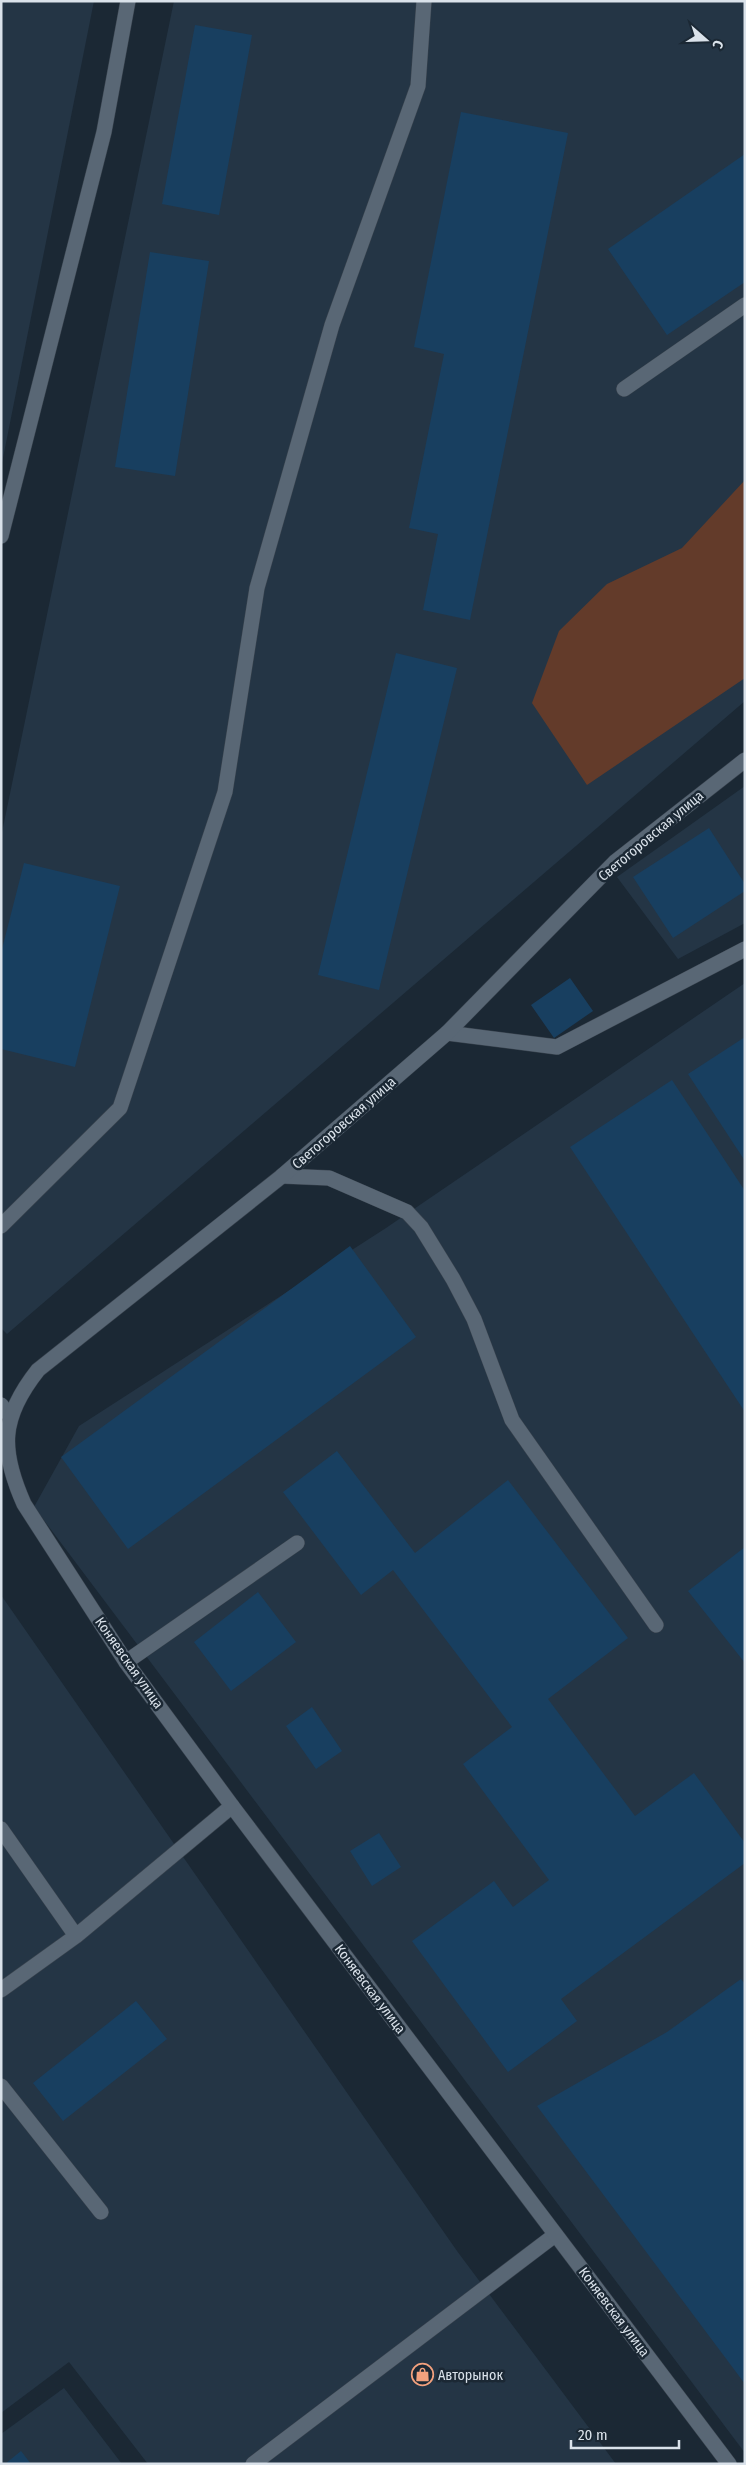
<svg xmlns="http://www.w3.org/2000/svg" width="746" height="2465" font-family="'Fira Sans Condensed',sans-serif">
<style>
.built{fill:#243545}
.green{fill:#633b2a}
.building{fill:#183f60}
.lines{fill:none;stroke-linecap:round;stroke-linejoin:round}
.lane-casing{stroke:#38424d;stroke-width:16}
.secondary-casing{stroke:#38424d;stroke-width:16}
.lane{stroke:#596775;stroke-width:15}
.secondary{stroke:#596775;stroke-width:15}
.labels{text-anchor:middle;dominant-baseline:central;stroke-width:5;stroke-linejoin:round;paint-order:stroke}
.street-label{font-size:14px;fill:#dae2ea;stroke:#1b2834}
.poi-label{font-size:14px;fill:#dae2ea;stroke:#1b2834;text-anchor:start}
</style>
<rect width="100%" height="100%" fill="#1b2834"/>
<path class="built" d="M1,1h93l-93,467z
M174,1h571v700l-738,633 -6,-6v-491z
M745,786v137l-67,36 -61,-82z
M745,983v1470l-711,-946 45,-81 307,-198z
M1,1595l456,656 159,213h-468l-79,-102 -68,51z
M64,2388l58,76h-121v-30z"/>
<path class="green" d="M745,480v198l-158,107 -55,-82 27,-72 48,-47 75,-36z"/>
<path class="building" d="M195,25l57,10 -33,180 -57,-11z
M461,112l107,21 -98,487 -47,-10 15,-76 -29,-6 35,-174 -30,-7z
M745,154v128l-78,53 -59,-86z
M150,252l59,9 -34,215 -60,-9z
M396,653l61,15 -78,322 -61,-15z
M709,828l36,56v7l-72,47 -40,-61z
M24,863l96,23 -45,181 -74,-18v-96z
M570,978l23,33 -39,27 -23,-33z
M745,1037v124l-57,-87z
M672,1080l73,111v221l-175,-265z
M350,1246l66,91 -288,212 -67,-92z
M337,1451l78,102 93,-73 120,158 -80,61 87,117 59,-43 51,70v20l-184,136 16,22 -69,51 -96,-131 82,-60 19,26 36,-27 -86,-116 49,-37 -119,-157 -32,25 -78,-103z
M745,1547v116l-57,-72z
M258,1592l38,50 -65,49 -37,-49z
M312,1707l30,44 -26,18 -30,-43z
M379,1833l22,34 -29,19 -22,-35z
M741,1979l4,5v400l-208,-278 130,-74z
M136,2001l31,38 -104,82 -30,-38z
M21,2451l10,13h-26z"/>
<g class="lines">
<defs>
<path id="lane" d="M624,389l121,-84
M1,536l103,-404 24,-131
M447,1033l110,14 188,-98
M282,1176l47,2 78,34 14,15 32,52 21,40 38,101 144,205
M1,1226l119,-118 105,-316 32,-204 75,-263 86,-239 6,-85
M1,1405l9,11
M126,1662l171,-119
M1,1829l75,107
M1,1990l75,-54 156,-130
M1,2086l100,126
M253,2464l302,-229"/>
<path id="secondary" d="M729,2464l-497,-658 -106,-144 -102,-158c-24,-54 -24,-86 14,-134l244,-194 165,-143 168,-171 130,-102"/>
</defs>
<use href="#lane" class="lane-casing"/>
<use href="#secondary" class="secondary-casing"/>
<use href="#lane" class="lane"/>
<use href="#secondary" class="secondary"/>
</g>
<defs>
<symbol id="shop-ring" viewBox="-11 -11 22 22"><circle r="9.5" fill="#1b2834" stroke="#f2a17e" stroke-width="1.5"/><path d="M-5-2.5h2.3a2.7 3.5 0 0 1 5.4 0H5L5.5 6h-11ZM-1.5-2.5h3a1.5 2.3 0 0 0-3 0Z" fill="#f2a17e"/></symbol>
</defs>
<g fill-rule="evenodd">
<use href="#shop-ring" x="410" y="2362" width="25" height="25"/>
</g>
<g class="labels">
<g class="street-label">
<text transform="translate(651 836) rotate(-40)">Светогоровская улица</text>
<text transform="translate(344 1123) rotate(-41)">Светогоровская улица</text>
<text transform="translate(129 1663) rotate(55)">Коняевская улица</text>
<text transform="translate(370 1989) rotate(53)">Коняевская улица</text>
<text transform="translate(614 2312) rotate(53)">Коняевская улица</text>
</g>
<g class="poi-label">
<text x="438" y="2375">Авторынок</text>
</g>
</g>
<rect width="746" height="2465" fill="none" stroke="#dae2ea" stroke-width="5"/>
<g transform="translate(706 40) rotate(110)" stroke="#1b2834" stroke-width="4" paint-order="stroke">
<path d="M0-4L9 19L0 12L-9 19Z" fill="#dae2ea"/>
<text y="-8" font-size="14" font-weight="bold" text-anchor="middle" fill="#dae2ea">С</text>
</g>
<path d="M571 2440v8h108v-8" fill="none" stroke="#dae2ea" stroke-width="2.5"/>
<text x="578" y="2440" font-size="15" fill="#dae2ea" stroke="#1b2834" stroke-width="4" paint-order="stroke">20 m</text>
</svg>
